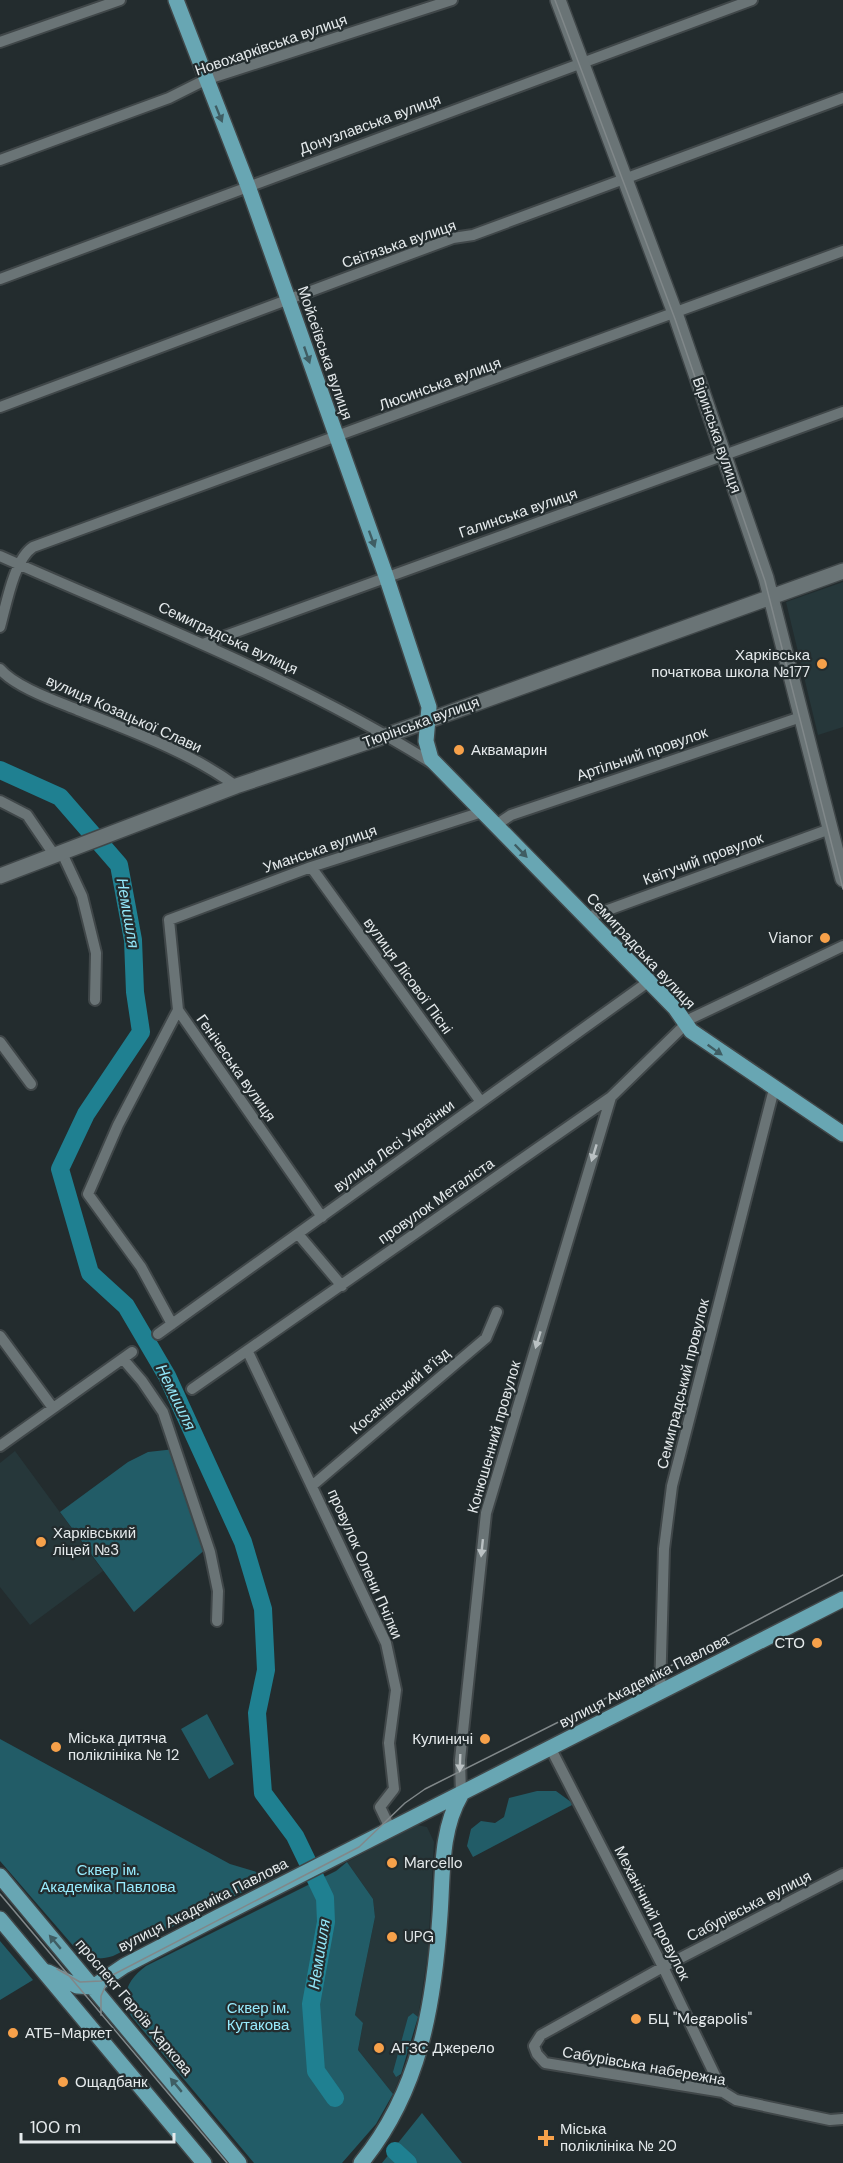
<svg xmlns="http://www.w3.org/2000/svg" width="843" height="2163" font-family="'DM Sans',sans-serif">
<style>
.built{fill:#26373a}
.green{fill:#225c67}
.lines{fill:none;stroke-linecap:round;stroke-linejoin:round}
.river{stroke:#1f8091;stroke-width:18}
.minor-casing{stroke:#404749;stroke-width:14}
.secondary-casing{stroke:#404749;stroke-width:18}
.primary-casing{stroke:#404749;stroke-width:18}
.minor{stroke:#6a7476;stroke-width:10}
.secondary{stroke:#6a7476;stroke-width:15}
.primary{stroke:#68a6b3;stroke-width:15}
.tram{stroke:#81888a;stroke-width:1.5}
.oneway{fill:#3f5d63}
.oneway2{fill:#bac1c3}
.poi-dot{fill:#f7a14a;stroke:#232c2e;stroke-width:2}
.labels{text-anchor:middle;dominant-baseline:central;stroke-width:4.5;stroke-linejoin:round;paint-order:stroke}
.street-label{font-size:15px;fill:#e5eaec;stroke:#232c2e}
.poi-label{font-size:15px;fill:#e5eaec;stroke:#232c2e;text-anchor:start}
.park-label{font-size:15px;fill:#98ebfd;stroke:#232c2e}
.water-label{font-size:16px;font-style:italic;fill:#93e6f8;stroke:#232c2e}
</style>
<rect width="100%" height="100%" fill="#232c2e"/>
<path class="built" d="M843,582v145l-25,8 -32,-133z
M15,1451l88,120 -73,54 -30,-38v-124z
M417,1825l10,2 7,15 -6,110 -10,65h-10l-6,26 -3,33 2,-2 -8,20 -35,-44 5,-27 -8,-8 20,-98 -2,-18 -26,-37z"/>
<path class="green" d="M175,1449l33,98 -74,65 -74,-100 68,-50 20,-10z
M207,1714l27,50 -25,15 -28,-50z
M0,1739l230,125 43,13 -160,79c-13,4 -26,4 -37,-7l-76,-88z
M537,1791h19l15,11 1,3 -99,52 -6,-11 4,-17 10,-8 14,2 9,-6 5,-19z
M347,1862l26,37 2,18 -20,98 8,8 -5,27 35,44 -17,30 -34,39h-88l-123,-147c-11,-21 -3,-37 15,-50l190,-95z
M0,1941l33,39 -33,20z
M413,2013l5,4 -17,57 -5,3 -3,-5 15,-55z
M422,2113l40,50h-80z"/>
<g class="lines">
<path class="river" d="M0,770l60,27 59,68 14,75 2,52 6,40 -55,82 -26,55 30,104 36,33 41,70 76,166 20,67 3,61 -9,43 6,80 32,43 30,62 1,24 -15,82 5,67 19,27
M395,2151l13,12"/>
<defs>
<path id="minor" d="M0,42l120,-42
M0,160l169,-62 36,-18 247,-80
M0,279l752,-279
M0,407l453,-169 20,-3 370,-137
M0,556c146,65 299,123 435,209
M0,627c6,-21 14,-68 33,-80l810,-296
M203,644l640,-232
M0,669c15,18 56,32 78,41 53,21 112,42 158,76
M0,801l27,14 28,41
M496,825l15,-10 290,-98
M62,853l20,43 14,57 -1,47
M311,867l170,235
M586,918l244,-89
M0,1042l31,42
M322,1217l-144,-207 -9,-90 142,-53 171,-55
M298,1234l44,52
M172,1324l-31,-57 -53,-73 30,-69 60,-115
M158,1334l490,-352
M0,1336l53,72
M248,1352l138,291 10,47 -7,53 5,46 -14,18 11,23
M123,1359l19,22 21,31 47,140 8,39 -1,30
M192,1389l419,-292 81,-79 151,-72
M0,1446l132,-94
M313,1485l173,-147 11,-26
M660,1692l4,-143 8,-63 102,-397
M551,1749l112,218 60,125
M461,1795l-1,-35 26,-247 125,-416
M843,1874l-180,93 -122,68 -7,11 3,8 8,9 178,29 13,8 94,20 13,-1"/>
<path id="secondary" d="M558,0l117,313 91,265 77,301
M0,876l236,-90 152,-51 455,-164"/>
<path id="primary" d="M176,0l72,186 138,390 43,131 -3,34 5,18 244,249 16,23 152,103
M0,1876l239,287
M0,1919l204,244
M48,1972l29,14 16,1
M93,1987l31,-21 94,-49 625,-318
M361,2163c59,-72 73,-158 79,-248 3,-40 0,-84 21,-120"/>
</defs>
<use href="#minor" class="minor-casing"/>
<use href="#secondary" class="secondary-casing"/>
<use href="#primary" class="primary-casing"/>
<use href="#minor" class="minor"/>
<use href="#secondary" class="secondary"/>
<use href="#primary" class="primary"/>
<path class="tram" d="M555,0l120,319 90,262 78,308
M0,1894l227,269
M57,1969l23,13 21,-1 258,-134 46,-44 20,-14 251,-126 167,-88
M101,2015v-19l9,-20"/>
</g>
<defs><path id="oneway-solid" d="M-6-.8H1V-3.2L6.5 0L1 3.2V.8H-6Z" transform="scale(1.5)"/></defs>
<g class="oneway">
<use href="#oneway-solid" transform="translate(219 114) rotate(68)"/>
<use href="#oneway-solid" transform="translate(307 355) rotate(71)"/>
<use href="#oneway-solid" transform="translate(372 539) rotate(70)"/>
<use href="#oneway-solid" transform="translate(521 851) rotate(46)"/>
<use href="#oneway-solid" transform="translate(715 1050) rotate(35)"/>
<use href="#oneway-solid" transform="translate(55 1942) rotate(-130)"/>
<use href="#oneway-solid" transform="translate(176 2085) rotate(-130)"/>
</g>
<g class="oneway2">
<use href="#oneway-solid" transform="translate(594 1153) rotate(107)"/>
<use href="#oneway-solid" transform="translate(538 1340) rotate(107)"/>
<use href="#oneway-solid" transform="translate(482 1548) rotate(96)"/>
<use href="#oneway-solid" transform="translate(460 1763) rotate(92)"/>
</g>
<g class="poi-dot">
<circle cx="822" cy="664" r="6"/>
<circle cx="459" cy="750" r="6"/>
<circle cx="825" cy="938" r="6"/>
<circle cx="41" cy="1542" r="6"/>
<circle cx="817" cy="1643" r="6"/>
<circle cx="485" cy="1739" r="6"/>
<circle cx="56" cy="1747" r="6"/>
<circle cx="392" cy="1863" r="6"/>
<circle cx="392" cy="1937" r="6"/>
<circle cx="636" cy="2019" r="6"/>
<circle cx="13" cy="2033" r="6"/>
<circle cx="379" cy="2048" r="6"/>
<circle cx="63" cy="2082" r="6"/>
<path d="M543 2129h6v6h6v6h-6v6h-6v-6h-6v-6h6z"/>
</g>
<g class="labels">
<g class="street-label">
<text transform="translate(271 45) rotate(-19)">Новохарківська вулиця</text>
<text transform="translate(370 124) rotate(-20)">Донузлавська вулиця</text>
<text transform="translate(399 244) rotate(-19)">Світязька вулиця</text>
<text transform="translate(325 353) rotate(71)">Мойсеївська вулиця</text>
<text transform="translate(440 384) rotate(-20)">Люсинська вулиця</text>
<text transform="translate(717 435) rotate(71)">Віринська вулиця</text>
<text transform="translate(518 513) rotate(-19)">Галинська вулиця</text>
<text transform="translate(228 638) rotate(25)">Семиградська вулиця</text>
<text transform="translate(124 714) rotate(24)">вулиця Козацької Слави</text>
<text transform="translate(421 722) rotate(-20)">Тюрінська вулиця</text>
<text transform="translate(642 754) rotate(-19)">Артільний провулок</text>
<text transform="translate(320 849) rotate(-19)">Уманська вулиця</text>
<text transform="translate(703 859) rotate(-20)">Квітучий провулок</text>
<text transform="translate(641 951) rotate(47)">Семиградська вулиця</text>
<text transform="translate(408 976) rotate(54)">вулиця Лісової Пісні</text>
<text transform="translate(236 1068) rotate(55)">Генічеська вулиця</text>
<text transform="translate(394 1146) rotate(-36)">вулиця Лесі Українки</text>
<text transform="translate(436 1201) rotate(-35)">провулок Металіста</text>
<text transform="translate(683 1384) rotate(-76)">Семиградський провулок</text>
<text transform="translate(400 1391) rotate(-40)">Косачівський в’їзд</text>
<text transform="translate(494 1437) rotate(-74)">Конюшенний провулок</text>
<text transform="translate(365 1564) rotate(66)">провулок Олени Пчілки</text>
<text transform="translate(644 1681) rotate(-27)">вулиця Академіка Павлова</text>
<text transform="translate(203 1905) rotate(-27)">вулиця Академіка Павлова</text>
<text transform="translate(749 1906) rotate(-27)">Сабурівська вулиця</text>
<text transform="translate(652 1913) rotate(63)">Механічний провулок</text>
<text transform="translate(134 2007) rotate(50)">проспект Героїв Харкова</text>
<text transform="translate(644 2066) rotate(10)">Сабурівська набережна</text>
</g>
<g class="poi-label">
<text x="810" y="655" text-anchor="end">Харківська<tspan x="810" dy="17">початкова школа №177</tspan></text>
<text x="471" y="750">Аквамарин</text>
<text x="813" y="938" text-anchor="end">Vianor</text>
<text x="53" y="1533">Харківський<tspan x="53" dy="17">ліцей №3</tspan></text>
<text x="805" y="1643" text-anchor="end">СТО</text>
<text x="68" y="1738">Міська дитяча<tspan x="68" dy="17">поліклініка № 12</tspan></text>
<text x="473" y="1739" text-anchor="end">Кулиничі</text>
<text x="404" y="1863">Marcello</text>
<text x="404" y="1937">UPG</text>
<text x="648" y="2019">БЦ "Megapolis"</text>
<text x="25" y="2033">АТБ-Маркет</text>
<text x="391" y="2048">АГЗС Джерело</text>
<text x="75" y="2082">Ощадбанк</text>
<text x="560" y="2129">Міська<tspan x="560" dy="17">поліклініка № 20</tspan></text>
</g>
<g class="park-label">
<text x="108" y="1870">Сквер ім.<tspan x="108" dy="17">Академіка Павлова</tspan></text>
<text x="258" y="2008">Сквер ім.<tspan x="258" dy="17">Кутакова</tspan></text>
</g>
<g class="water-label">
<text transform="translate(128 913) rotate(80)">Немишля</text>
<text transform="translate(176 1397) rotate(64)">Немишля</text>
<text transform="translate(319 1954) rotate(-81)">Немишля</text>
</g>
</g>
<path d="M21 2133v9h153v-9" fill="none" stroke="#e5eaec" stroke-width="3"/>
<text x="30" y="2133" font-size="18" fill="#e5eaec" stroke="#232c2e" stroke-width="4.5" paint-order="stroke">100 m</text>
</svg>
